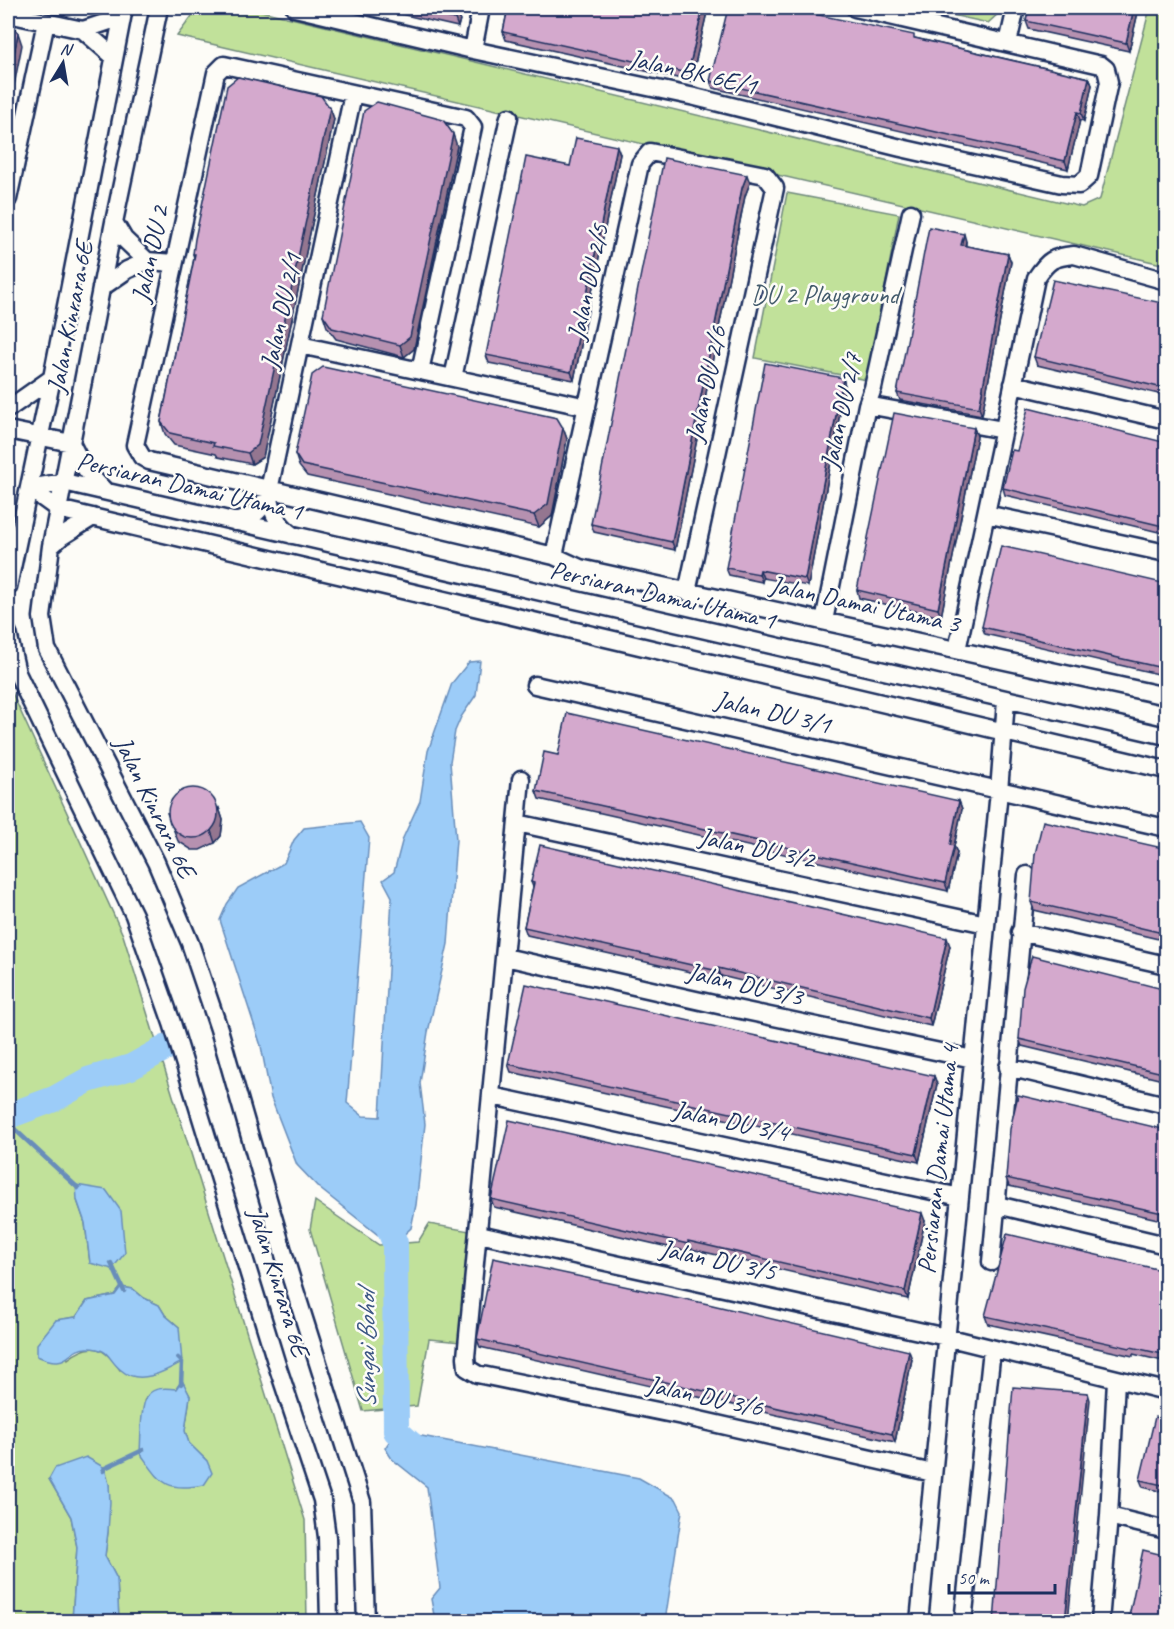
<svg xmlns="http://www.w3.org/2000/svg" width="1174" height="1629" font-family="Caveat,sans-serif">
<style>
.green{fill:#c1e19a;stroke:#6e887c;stroke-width:1.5;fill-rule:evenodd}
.water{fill:#9cccf8;stroke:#688dba;stroke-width:1.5}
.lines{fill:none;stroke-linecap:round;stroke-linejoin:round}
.stream{stroke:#688dba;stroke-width:4.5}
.river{stroke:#9cccf8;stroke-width:26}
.minor-casing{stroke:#1b2f5e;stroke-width:21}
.minor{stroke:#fdfcf7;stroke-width:16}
.wall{fill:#b691b0;stroke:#1b2f5e;stroke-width:1.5}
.shaded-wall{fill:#947690;stroke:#1b2f5e;stroke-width:1.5}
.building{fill:#d4a9cd;stroke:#1b2f5e;stroke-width:1.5}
.labels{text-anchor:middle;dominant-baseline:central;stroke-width:5;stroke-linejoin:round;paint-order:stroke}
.street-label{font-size:26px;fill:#1b2f5e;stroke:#fdfcf7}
.park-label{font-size:26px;fill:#445c6d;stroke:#fdfcf7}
.water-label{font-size:27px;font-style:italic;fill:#3b5684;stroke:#fdfcf7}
</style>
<rect width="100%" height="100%" fill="#fdfcf7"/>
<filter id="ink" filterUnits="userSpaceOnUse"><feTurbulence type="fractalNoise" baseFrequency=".0167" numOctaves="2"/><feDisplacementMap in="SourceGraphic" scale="12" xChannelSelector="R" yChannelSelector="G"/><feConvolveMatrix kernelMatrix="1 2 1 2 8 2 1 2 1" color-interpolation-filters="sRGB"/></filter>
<g filter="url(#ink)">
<path class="green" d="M198,8h51l833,199 18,-8 50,-191h16v257l-989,-229z
M920,8h81l-1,4 -12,11z
M787,193l112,21 -32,166 -112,-22z
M8,684l115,251 182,585 2,101h-188l-2,-42 -12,-23 3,-24 1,-48 -60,-5 22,38 6,30 -5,74h-64zM77,1200l35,68 -22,-5 -5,-40zM121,1287l12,2 11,9 15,7 6,10 14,12 -59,43c-16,-24 -29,-29 -52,-11l-12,-39 20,-3 11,-16 28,-6zM182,1381l8,15 -5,35 4,13 18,17 -63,-60c7,-13 18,-13 32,-12z
M315,1201l64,44 39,-3 11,-18 41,7 -9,111 -32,-3 -12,67 -54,5 -53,-182z"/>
<path class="water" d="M480,661l-4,34 -15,22 -6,14 -5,31 6,78 -8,104 -20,88 -8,51 5,41 -9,81 -5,23 -16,15 -13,-5 -63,-50 -22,-23 -26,-67 -10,-52 -41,-126 7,-16 11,-16 46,-25 10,-23 10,-12 56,-6 9,16 -22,265 16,13 17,1 12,-220 -9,-17 11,-8 9,-34 17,-37 8,-50 24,-68 17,-21z
M76,1185l30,5 15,21 4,42 -13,16 -22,-6 -5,-40 -8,-23z
M121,1287l12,2 11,9 15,7 6,10 14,12 3,35c-18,10 -43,24 -61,8 -13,-10 -11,-22 -33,-22 -22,0 -17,23 -51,8v-12l19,-24 20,-3 11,-16 28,-6z
M182,1380l8,16 -5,35 4,12 18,18 5,12 -8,12c-40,7 -42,-2 -64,-32 1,-13 0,-49 8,-58 6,-8 18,-7 28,-6z
M396,1431l243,47 37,21 6,12 -17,110h-230l-4,-22 9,-11 -13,-101 -35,-28 -7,-11z
M86,1457l19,11 4,16 1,18 -2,30 -3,24 12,23 2,42h-47l5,-74 -6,-30 -22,-38 6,-11z"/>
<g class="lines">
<path class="stream" d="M8,1123l70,65
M111,1263l13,28
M178,1358l4,4 -1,22
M103,1471l2,-3 38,-18"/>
<path class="river" d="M8,1116l46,-17 34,-19 43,-13 36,-20
M382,1211l13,32 1,188 26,23"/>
<defs>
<path id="minor" d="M159,8l-45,214 -63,324 -9,71 5,32 109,213 34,81 29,86 68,236 75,237 4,120
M295,8l178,42 222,47 206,51 161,36 17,1 10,-9 20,-94 -3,-13 -5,-4 -246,-57
M8,14l75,16 31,27
M83,30l39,-13
M1008,43l8,-35
M473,50l8,-42
M8,199l38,-177
M114,222l10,17 23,22
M101,288l26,-18 20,-9 27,2
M300,345l287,62
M420,371l53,-244 -7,-9 -242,-53 -8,8 -81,372 7,12 7,4 405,95 26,12 586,128
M453,378l56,-261
M1013,384l153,36
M867,405l136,25
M8,409l44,-31
M8,430l63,13c9,20 19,34 34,48
M29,488l29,21 1108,261
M29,488l35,-6 1102,254
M269,491c2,20 7,32 23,44
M986,514l180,39
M235,522c21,-6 28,-11 34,-32l84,-396
M51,546l10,-9 32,-20
M554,556l86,-392 10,-12 115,23 10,13 -88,404
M8,587l44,-209 72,-370
M824,621l43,-216 6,-17 38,-175
M8,633l9,40 117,242 38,108 105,342 45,135 5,37 2,85
M957,650l79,-372c12,-18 17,-21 38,-23l92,26
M535,685l631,143
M521,779l-55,578 1,11 10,6 205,42 251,57
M517,823l469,101
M1020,932l146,33
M505,957l231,52 237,50
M1008,1067l158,38
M492,1096l468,101
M997,1205l169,40
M479,1234l467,103 220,54
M991,1262l36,-387
M1109,1516l57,14
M919,1622l80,-831 7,-90
M963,1622l29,-273
M1100,1622l9,-106 7,-136"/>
</defs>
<use href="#minor" class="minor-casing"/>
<use href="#minor" class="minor"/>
</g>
<path class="wall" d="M374,8h89l-5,19z
M508,8h200l-17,73 -185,-41 -3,-8z
M1029,8h110l-10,43 -100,-22 -3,-8z
M915,38l174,40 3,7 -8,36 -4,-1 -12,49 -355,-81 -3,-7z
M330,108l4,11 -71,338 -11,7 -34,-7 -2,-3 -42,-9 -9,-11 -4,-12 33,-164 -1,-4z
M457,146l-43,203 -10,8 -68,-18 -9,-12 -4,-12z
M620,154l-46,226 -85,-17 -3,-8 84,-189z
M750,183l-5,13 -70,354 -81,-18 -3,-8z
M966,241v5l42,8 3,8 -29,153 -82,-15 -3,-7z
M1167,304v92l-130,-31 -3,-8z
M843,378l2,8 -37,200 -45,-8 -1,4 -33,-7 -3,-7z
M563,428l4,11 -15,77 -13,11 -232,-51 -8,-10 -4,-12z
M974,428l3,8 -36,181 -82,-19 -2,-8z
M1167,443v91l-162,-39 -2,-7 14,-37z
M1167,584v92l-182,-42 -3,-7z
M558,755l401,46 3,8 -8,37 3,7 -9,38 -409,-92 -3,-8z
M219,808l4,12 -2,16 -6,7 -15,7h-8l-14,-9 -11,-28z
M1167,849v92l-133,-31 -3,-8z
M531,882l419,64 -19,80 -210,-50v3l-194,-44 -3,-8 9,-40z
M1167,990v91l-145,-35 -3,-7z
M508,1064l426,12 3,8 -18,78 -408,-90z
M1167,1130v91l-158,-35 -3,-8z
M491,1199l434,22 -17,78 -217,-50 -1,3 -196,-45z
M1167,1268v94l-34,-8v2l-145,-32 -3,-8z
M477,1339l435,20 -17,83 -415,-95z
M1167,1420v73l-24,-6 -3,-7z"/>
<path class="shaded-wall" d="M458,8h5l-5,19 -3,-8z
M703,8h5l-17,73 -3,-8z
M1134,8h5l-10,43 -3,-8z
M18,33l4,12 -14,71v-32z
M1089,78l3,7 -8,36 -3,-8z
M330,108l4,11 -71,338 -11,7 -4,-11z
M1077,112l3,8 -12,49 -3,-8z
M453,134l4,12 -43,203 -10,8 -4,-12z
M617,146l3,8 -46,226 -3,-8z
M747,175l3,8 -5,13 -70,354 -3,-8 70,-354z
M964,234l2,7 -2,12 -3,-8z
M1008,254l3,8 -29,153 -3,-7z
M843,378l2,8 -37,200 -3,-7z
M563,428l4,11 -15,77 -13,11 -5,-12z
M974,428l3,8 -36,181 -3,-8z
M760,570l3,8 -1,4 -3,-8z
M959,801l3,8 -8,37 3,7 -9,38 -3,-8 5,-38z
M219,808l4,12 -2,16 -6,7 -4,-12z
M947,938l3,8 -19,80 -2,-8z
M718,968l3,8v3l-3,-8z
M934,1076l3,8 -18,78 -3,-8z
M922,1213l3,8 -17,78 -3,-8z
M688,1241l3,8 -1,3 -2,-8z
M909,1351l3,8 -17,83 -3,-8z
M1088,1393l2,7 -22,222h-3z"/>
<path class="building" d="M405,8h53l-3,11z
M508,8h195l-15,65 -185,-41z
M728,8h58l128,27v3l175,40 -8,35 -4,-1 -12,49 -355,-80z
M1029,8h105l-8,35 -100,-22z
M8,22h3l7,11 -10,51z
M238,77l83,19 9,12 -72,337 -10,8 -35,-7 1,-3 -44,-10 -9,-11 34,-168h-2l2,-15 32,-153z
M377,102l66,18 10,14 -43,203 -10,8 -68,-17 -9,-13 41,-204z
M576,138l41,8 -46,226 -85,-17 40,-198 44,9z
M664,158l83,17 -5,13 -70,354 -81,-18z
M929,227l35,7 -3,11 47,9 -29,154 -82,-15z
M1053,280l114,24v85l-133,-32z
M765,363l78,15 -38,201 -45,-9 -1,4 -33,-6z
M323,367l234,51 6,10 -15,76 -14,11 -232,-50 -7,-11 17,-79z
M1028,408l139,35v84l-164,-39 9,-38 5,1z
M894,413l80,15 -36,181 -81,-19z
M1001,546l166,38v85l-185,-42z
M567,713l392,88 -9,44 4,1 -9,37 -409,-92 8,-39 14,3z
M168 813a25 25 0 1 1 50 0a25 25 0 1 1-50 0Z
M1043,821l124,28v85l-136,-32 4,-48z
M540,845l407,93 -18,80 -211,-50v3l-194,-44 10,-44 -3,-1z
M1032,956l135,34v84l-148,-35 4,-51z
M526,984l408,92 -18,78 -408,-90z
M1018,1095l149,35v84l-161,-36 4,-49z
M509,1120l413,93 -17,78 -217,-50v3l-197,-45z
M1007,1234l154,36v-3l6,1v87l-36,-8 -1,1 -145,-32z
M493,1258l215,46 201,47 -17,83 -415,-95z
M1013,1387l75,6 -23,229h-71z
M1155,1417l12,3v66l-27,-6z
M1143,1550l24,6v66l-39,-1z"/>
</g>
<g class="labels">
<g class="street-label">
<text transform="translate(693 72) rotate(13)">Jalan BK 6E/1</text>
<text transform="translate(150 254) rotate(-78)">Jalan DU 2</text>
<text transform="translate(588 282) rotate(-78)">Jalan DU 2/5</text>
<text transform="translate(281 311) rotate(-78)">Jalan DU 2/1</text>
<text transform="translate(70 317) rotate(-79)">Jalan Kinrara 6E</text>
<text transform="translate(706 384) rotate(-78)">Jalan DU 2/6</text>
<text transform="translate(841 411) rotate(-78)">Jalan DU 2/7</text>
<text transform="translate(190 486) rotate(13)">Persiaran Damai Utama 1</text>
<text transform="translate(663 595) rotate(13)">Persiaran Damai Utama 1</text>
<text transform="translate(865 604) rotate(12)">Jalan Damai Utama 3</text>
<text transform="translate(773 712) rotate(13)">Jalan DU 3/1</text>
<text transform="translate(155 807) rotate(64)">Jalan Kinrara 6E</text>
<text transform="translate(757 848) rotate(12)">Jalan DU 3/2</text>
<text transform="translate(745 984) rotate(13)">Jalan DU 3/3</text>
<text transform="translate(731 1121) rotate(12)">Jalan DU 3/4</text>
<text transform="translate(938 1159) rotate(-84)">Persiaran Damai Utama 4</text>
<text transform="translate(718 1260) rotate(12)">Jalan DU 3/5</text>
<text transform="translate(279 1282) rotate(73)">Jalan Kinrara 6E</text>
<text transform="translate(705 1396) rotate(12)">Jalan DU 3/6</text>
</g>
<g class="park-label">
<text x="825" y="294">DU 2 Playground</text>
</g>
<g class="water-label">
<text transform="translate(366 1350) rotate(-90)">Sungai Bohol</text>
</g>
</g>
<rect width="1174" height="1629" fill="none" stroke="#fdfcf7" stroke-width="30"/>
<rect x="15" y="15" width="1144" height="1599" fill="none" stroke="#1b2f5e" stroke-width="2" filter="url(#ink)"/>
<g transform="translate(63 63) rotate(11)" stroke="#fdfcf7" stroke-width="4.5" paint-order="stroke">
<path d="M0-4.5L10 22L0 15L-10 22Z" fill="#1b2f5e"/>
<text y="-9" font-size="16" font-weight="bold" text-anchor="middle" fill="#1b2f5e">N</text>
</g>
<path d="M949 1584v9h106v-9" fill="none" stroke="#1b2f5e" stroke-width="3"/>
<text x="958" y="1584" font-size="18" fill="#1b2f5e" stroke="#fdfcf7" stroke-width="4.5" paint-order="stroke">50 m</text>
</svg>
